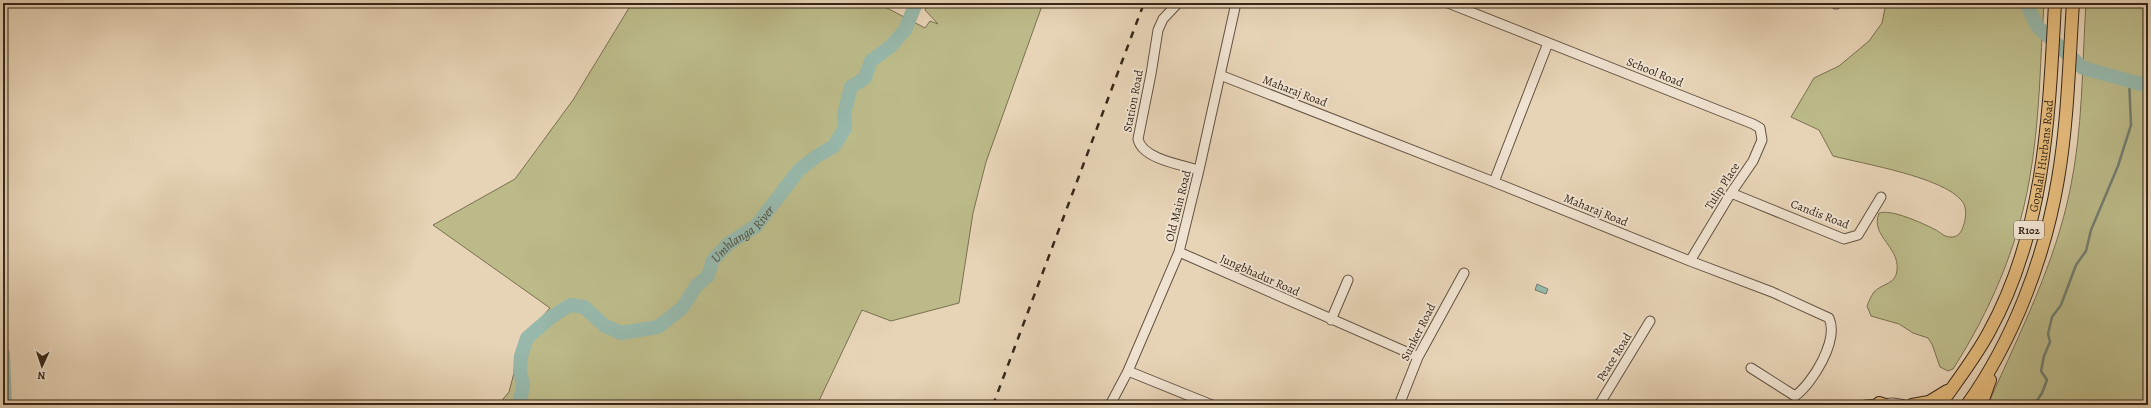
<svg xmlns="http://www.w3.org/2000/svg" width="2151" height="408" font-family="Alegreya,serif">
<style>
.green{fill:#bcba89;stroke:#7a7050}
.water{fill:#97b8ab;stroke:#717e70}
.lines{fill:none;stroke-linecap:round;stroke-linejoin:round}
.stream{stroke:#717e70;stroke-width:2.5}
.river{stroke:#97b8ab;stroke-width:14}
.minor-casing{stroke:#635240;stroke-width:11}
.major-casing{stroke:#372718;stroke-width:14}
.minor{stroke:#efe2d0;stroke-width:9}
.major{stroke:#e4ba7b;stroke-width:12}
.rail{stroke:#372718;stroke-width:2.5;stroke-dasharray:7 7;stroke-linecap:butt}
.labels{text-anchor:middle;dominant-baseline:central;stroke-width:4;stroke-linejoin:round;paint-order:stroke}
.shield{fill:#efe2d0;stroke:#6e5f4f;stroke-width:1}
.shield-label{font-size:11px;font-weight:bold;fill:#372718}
.street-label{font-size:12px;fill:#372718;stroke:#efe2d0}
.water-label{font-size:13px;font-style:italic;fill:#4f4b3d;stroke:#efe2d0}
</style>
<rect width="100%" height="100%" fill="#e7d3b6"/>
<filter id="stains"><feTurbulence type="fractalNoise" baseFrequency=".005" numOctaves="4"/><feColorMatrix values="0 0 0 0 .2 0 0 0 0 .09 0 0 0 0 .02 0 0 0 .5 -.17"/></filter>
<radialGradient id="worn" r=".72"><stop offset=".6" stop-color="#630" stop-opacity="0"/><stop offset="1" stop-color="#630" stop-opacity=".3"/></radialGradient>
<path class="green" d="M632,3h255v5l38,20 5,-7 8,3 -13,-14 3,-7h115l-57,159 -13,51 -14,90 -68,18 -29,-11 -45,95h-319l11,-13 12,-46 10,-16 19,-22 -117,-83 82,-46 58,-79z
M1886,3h158c-4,59 -4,120 -15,179 -12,67 -39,129 -76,187l-5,2 -8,-4 -8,-23 -4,-6 -15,-5 -14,-9 -28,-8 -4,-10c2,-5 4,-10 7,-14 6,-7 19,-8 22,-17 8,-27 -27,-38 -17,-62 13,-4 43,10 55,16 7,3 10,9 19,8 7,-1 9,-7 11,-13 2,-7 3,-17 -2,-23 -19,-24 -98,-37 -129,-45l-14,-26 -28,-13 23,-39 25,-12 30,-25 13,-18z
M2086,3h62v402h-158v-5c30,-68 65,-136 80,-210 13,-61 12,-125 16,-187z"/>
<path class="water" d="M1537,284l11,5 -2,5 -11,-4z"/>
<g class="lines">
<path class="stream" d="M2034,405l8,-12 5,-13 -6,-9 3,-15 6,-14 -2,-8 4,-17 9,-12 15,-40 10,-14 5,-21 27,-64 13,-41 -2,-46"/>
<g class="river">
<path d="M2026,3l11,23 46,42 65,18"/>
<path d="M3,354l2,51"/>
<path id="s1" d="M519,405l4,-19 -3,-16 1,-14 6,-18 23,-20 20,-13 14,2 21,19 16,7 37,-6 24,-19 15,-23 11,-9 5,-16 15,-16 28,-18 43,-56 18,-14 17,-10 11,-18 -1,-14 7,-27 14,-9 6,-17 20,-15 14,-16 11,-27"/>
</g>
<defs>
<path id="minor" d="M1178,3l-15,16 -5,11 -7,44 -13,65c4,20 44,26 61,31
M1448,3l305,121 7,4 2,12 -9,21 -22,32 -41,68
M1835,3l1,1
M1220,75l274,107 196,79 82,31 57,26c10,22 -16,65 -34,78l-44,-28
M1494,182l54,-139
M1731,193l113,46 14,-4 23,-38
M1179,252l239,105
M1331,320l17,-40
M1128,371l84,34
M1110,405l18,-34 51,-119 20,-82 37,-167
M1399,405l19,-48 46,-84
M1599,405l51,-84
M1865,405l28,-2 12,2"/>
<g id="major">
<path d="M1879,403l6,2"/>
<path d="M1912,405l17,-3 18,-11"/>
<path id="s2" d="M1940,405c17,-24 35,-47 49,-73 56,-101 60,-217 66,-329"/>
<path d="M1967,405c46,-64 78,-148 91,-226 10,-58 11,-118 15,-176"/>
<path d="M1981,405l9,-25"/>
</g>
</defs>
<use href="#minor" class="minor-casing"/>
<use href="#major" class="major-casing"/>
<use href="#minor" class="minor"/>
<use href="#major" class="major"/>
<path class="rail" d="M993,405l151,-402"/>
</g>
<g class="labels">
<rect class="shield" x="2014" y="221" width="30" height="18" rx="3"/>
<g class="shield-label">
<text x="2029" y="230">R102</text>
</g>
<g class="street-label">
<text transform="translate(1655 72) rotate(22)">School Road</text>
<text transform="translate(1295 91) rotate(21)">Maharaj Road</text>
<text transform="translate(1133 101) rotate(-79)">Station Road</text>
<text stroke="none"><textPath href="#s2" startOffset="273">Gopalall Hurbans Road</textPath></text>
<text transform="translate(1722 186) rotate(-57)">Tulip Place</text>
<text transform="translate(1178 206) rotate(-76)">Old Main Road</text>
<text transform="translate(1596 210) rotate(22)">Maharaj Road</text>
<text transform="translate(1820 214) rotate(21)">Candis Road</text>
<text transform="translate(1260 275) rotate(24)">Jungbhadur Road</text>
<text transform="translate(1418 332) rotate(-63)">Sunker Road</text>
<text transform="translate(1614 357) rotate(-58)">Peace Road</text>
</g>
<g class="water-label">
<text stroke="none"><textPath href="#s1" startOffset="349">Umhlanga River</textPath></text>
</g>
</g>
<rect width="2151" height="408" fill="none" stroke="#e7d3b6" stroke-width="16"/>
<rect x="4" y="4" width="2143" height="400" fill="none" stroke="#372718" stroke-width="2"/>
<rect x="8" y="8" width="2135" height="392" fill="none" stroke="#372718"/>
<g transform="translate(42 366) rotate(183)" stroke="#efe2d0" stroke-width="3" paint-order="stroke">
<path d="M0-3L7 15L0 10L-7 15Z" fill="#372718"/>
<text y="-6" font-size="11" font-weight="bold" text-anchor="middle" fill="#372718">N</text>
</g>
<rect width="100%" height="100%" filter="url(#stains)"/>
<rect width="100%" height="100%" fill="url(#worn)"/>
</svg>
